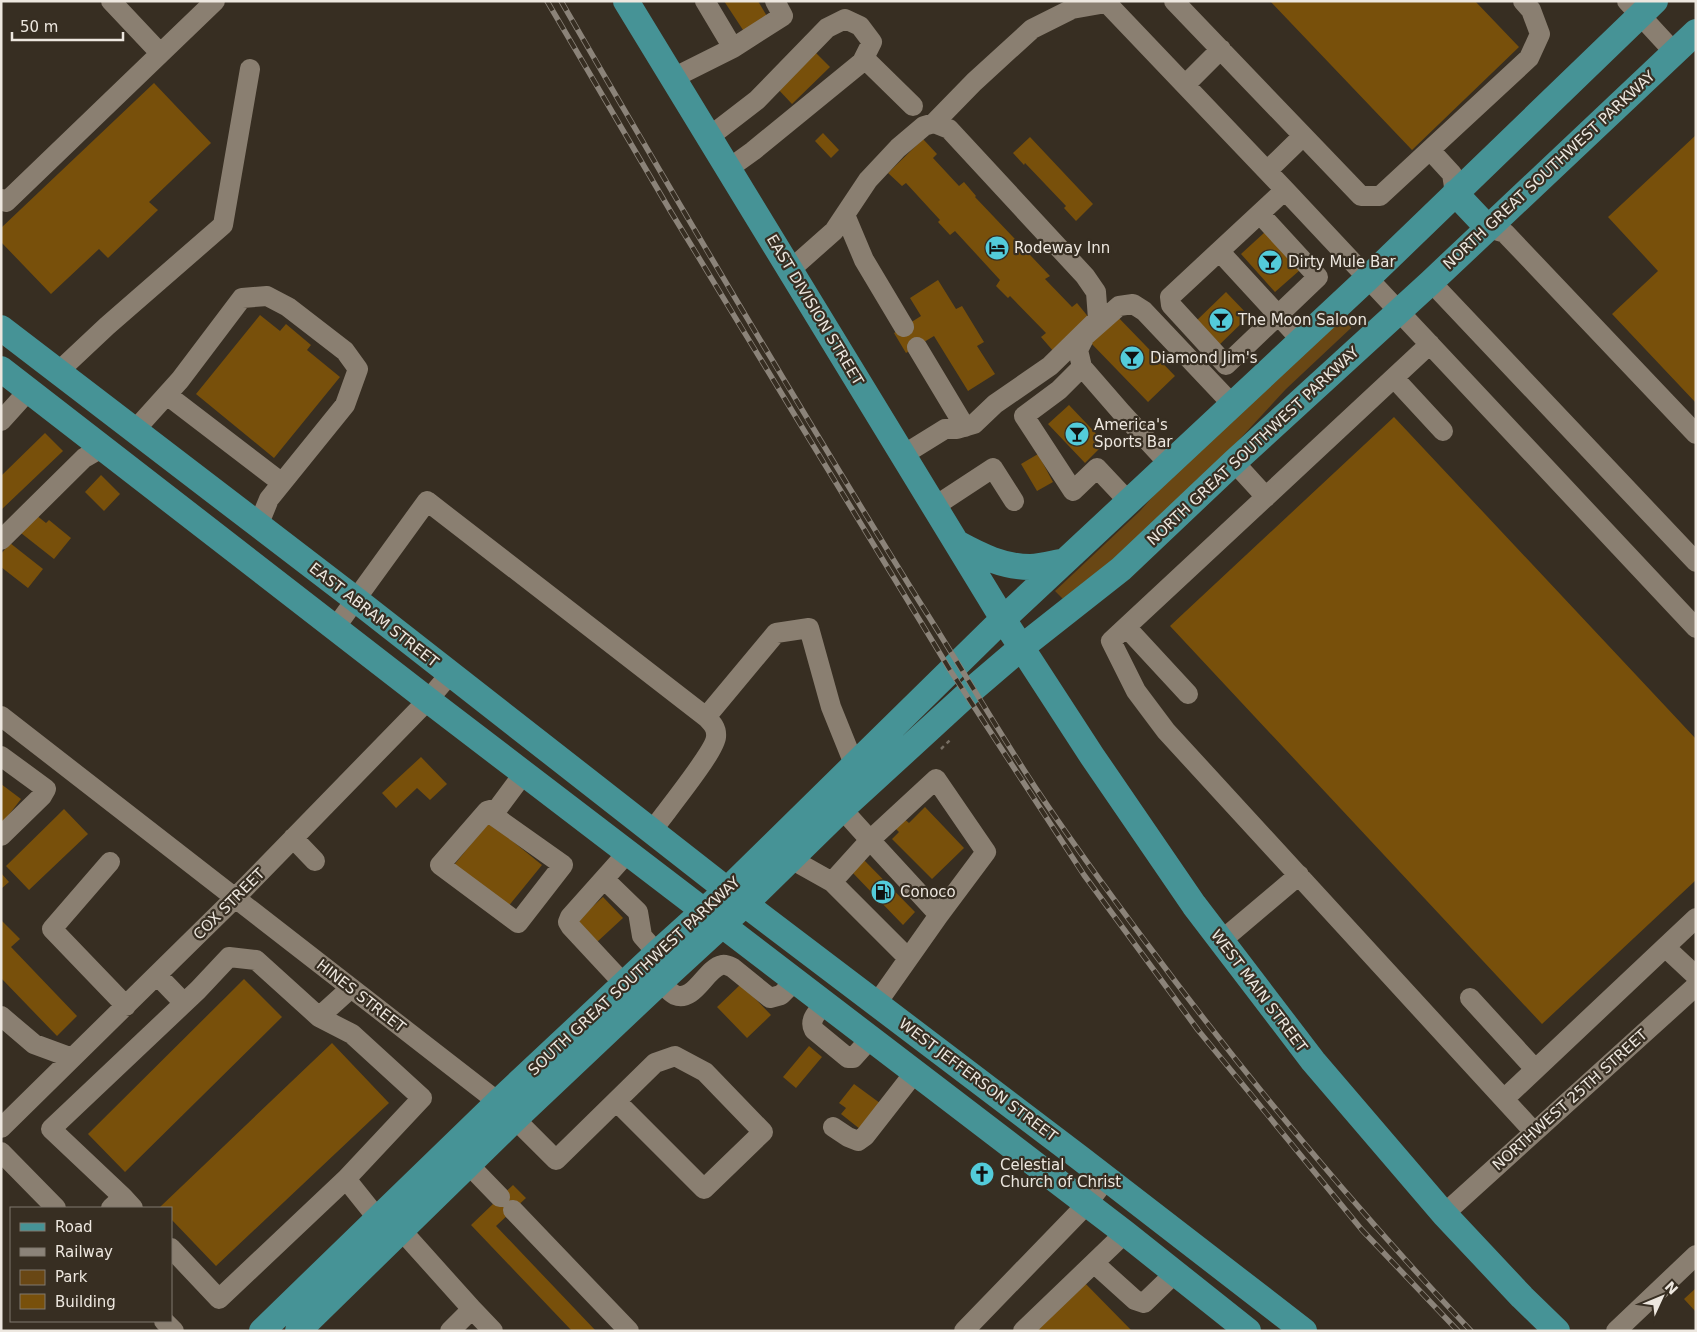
<svg xmlns="http://www.w3.org/2000/svg" width="1697" height="1332" font-family="'DejaVu Sans',sans-serif">
<style>
.green{fill:#694714}
.building{fill:#78500b}
.lines{fill:none;stroke-linecap:round;stroke-linejoin:round}
.path{stroke:#766e63;stroke-width:2.5;stroke-dasharray:4 4;stroke-linecap:butt}
.minor{stroke:#8a7f71;stroke-width:20}
.major{stroke:#469396;stroke-width:26}
.rail-casing{stroke:#8b8379;stroke-width:5.5}
.rail{stroke:#372e22;stroke-width:4;stroke-dasharray:11;stroke-linecap:butt}
.labels{text-anchor:middle;dominant-baseline:central;stroke-width:4.5;stroke-linejoin:round;paint-order:stroke}
.street-label{font-size:15px;fill:#ede7df;stroke:#372e22}
.poi-label{font-size:15px;fill:#ede7df;stroke:#372e22;text-anchor:start}
</style>
<rect width="100%" height="100%" fill="#372e22"/>
<path class="green" d="M1346,313l6,7 -1,8 -65,61 -74,80 -81,77 -68,53 -8,-8 85,-80 62,-70z"/>
<path class="building" d="M724,1h34l10,17 -23,15z
M1270,1h205l44,46 -107,103z
M813,50l17,17 -38,37 -16,-17z
M154,83l57,60 -62,59 9,8 -50,48 -9,-9 -48,45 -50,-52v-14z
M823,133l16,17 -8,8 -16,-17z
M1696,135v268l-84,-89 46,-43 -50,-54z
M1030,137l63,67 -17,17 -12,-13 2,-2 -41,-43 -1,2 -11,-12z
M923,139l14,15 -4,4 26,28 5,-4 12,14 -1,1 75,79 -5,3 27,28 5,-4 13,16 -36,33 -13,-15 5,-4 -36,-37 -2,2 -12,-12 4,-6 -45,-49 -5,4 -12,-13 2,-2 -34,-37 -4,3 -14,-13z
M1265,232l35,38 -25,22 -34,-38z
M938,280l18,29 6,-3 22,36 -7,4 18,28 -27,17 -34,-55 -28,17 -12,-20 27,-17 -11,-18z
M1226,292l23,24 -32,31 -23,-24z
M1115,314l60,62 -27,26 -60,-62z
M260,315l20,16 6,-7 25,21 -4,5 33,27 -66,81 -78,-64z
M1069,405l36,38 -20,20 -37,-39z
M1394,417l302,322v141l-154,144 -372,-398z
M45,433l18,18 -62,59v-34z
M1038,454l15,28 -16,9 -16,-27z
M101,475l19,19 -16,17 -19,-19z
M36,515l10,8 3,-3 22,18 -17,21 -33,-26z
M10,543l33,26 -15,19 -27,-21v-13z
M421,757l26,27 -17,16 -13,-12 -21,20 -14,-15z
M1,784l20,15 -20,26z
M925,807l39,41 -32,31 -40,-40 7,-7 -7,-7 9,-9 8,7z
M64,809l24,25 -59,56 -23,-24z
M489,822l53,43 -35,43 -53,-43z
M863,859l52,53 -12,13 -52,-54z
M1,873l8,9 -8,7z
M603,897l20,21 -26,24 -20,-21z
M1,920l19,19 -9,8 66,69 -20,20 -56,-58z
M244,979l38,38 -157,155 -37,-38z
M741,984l30,31 -24,23 -30,-31z
M332,1043l57,60 -173,163 -45,-47v-11l-11,-1z
M809,1046l13,11 -26,31 -13,-11z
M854,1084l30,22 -19,27 -24,-19 5,-6 -7,-5z
M513,1185l13,13 -30,28 100,105h-24l-101,-106z
M1080,1278l52,53h-106z
M1696,1288v24l-12,-13z"/>
<g class="lines">
<path class="path" d="M941,749l9,-9"/>
<path class="minor" d="M111,1l49,52
M1105,1l180,189 411,438
M1174,1l187,195h19l149,-138 11,-24 -9,-24 -8,-9
M1627,1l47,51
M733,48l50,-32 -8,-15
M864,58l49,48
M673,78l60,-30 -28,-47
M1185,85l36,-36
M934,123l40,-41 58,-53 40,-20 34,-6
M709,137l48,-37 70,-72 18,-9 15,7 12,16 -10,20 -109,89 -25,18
M1430,150l22,24 3,19
M1267,171l36,-35
M1,199l5,3 209,-201
M1260,214l58,63 -92,88 -55,-60 -1,-8 115,-107
M845,215l19,45 40,67
M1488,228l17,5 191,201
M1220,252l81,88
M790,270l44,-39 34,-51 30,-32 26,-22 10,-3 15,6 136,147 11,16 2,27 -48,47 -55,38 -21,20 -17,5h-12l-42,26
M1431,282l265,280
M1430,344l-319,297 25,50 30,40 368,401
M917,347l48,80
M1082,367l-23,23 -35,26 49,75 24,-23 31,33
M58,372l49,-46 116,-101 27,-156
M1394,378l49,53
M167,395l115,88
M1,421l28,-31
M134,431l46,-51 62,-82 25,-2 21,11 57,44 13,18 -13,36 -76,94 -11,27
M1234,462l32,35
M1169,464l-47,-51 -40,-46 -4,-17 7,-14 34,-30 14,-2 11,7 88,93
M935,506l58,-38 21,33
M1,540l83,-82 19,-11
M1126,627l62,67
M335,628l92,-127 279,216 70,-84 33,-5 22,79 23,57
M1,716l497,386 58,58 99,-97 20,-7 30,16 58,60 -59,57 -88,-88
M1,756l45,33 -4,7 -41,40
M842,809l28,31 66,-61 50,73 -47,63
M487,811l76,54 -45,58 -78,-58 47,-54 11,-3 26,-35
M652,831c11,-16 63,-79 64,-94 1,-9 -4,-14 -10,-20
M293,838l22,23
M791,859l41,23 38,-42 69,75 -62,88
M110,862l-58,67 74,77
M604,879l34,33 4,24 15,17
M832,882l76,76
M1221,941l78,-66
M1665,947l31,29
M157,975l27,28
M660,982c5,4 9,10 15,13 19,8 31,-27 47,-30 4,-1 7,1 11,3l37,30 11,-3 15,-15
M624,984l-53,-57 -3,-5 2,-5 58,-65
M1470,998l65,71
M825,1003c-6,8 -17,16 -11,27l34,28h5l18,-20
M1,1016l33,28 38,14
M319,1017l32,-29
M1504,1099l192,-181
M833,1127l15,10 10,4 7,-5 50,-64
M1,1128l234,-230 193,-198 22,-26
M1,1152l55,56
M469,1165l31,32
M123,1197l-72,-68 147,-139 31,-33 27,3 63,57 33,17 70,64 -76,81
M111,1208l12,-11 10,11
M513,1210l116,121
M1444,1214l252,-228
M402,1231l70,78 -22,22
M171,1248l48,51 127,-120 32,40
M1094,1263l41,37 9,3 31,-30
M472,1309l21,22
M164,1321l10,10
M964,1331l123,-127 20,-26
M1023,1331l102,-98
M1616,1331l80,-76"/>
<path class="major" d="M626,1l377,618 89,137 102,149 119,156 131,153 78,83 35,34
M1455,193l33,35
M1,328l354,271 390,305 335,254 224,173
M1,369l427,331 697,533 123,98
M957,543c24,13 46,24 73,24 11,0 24,-4 35,-6
M262,1331l236,-229 159,-149 70,-63 276,-271 365,-341 287,-277
M298,1331l217,-212 145,-137 85,-78 97,-95 132,-121 48,-41 99,-78 113,-107 197,-180 265,-250"/>
<defs>
<path id="rail" d="M547,1l124,211 279,458 134,205 114,155 164,200 96,101
M561,1c117,202 235,402 358,600 39,61 76,125 116,186 36,54 74,106 113,158 100,135 208,264 323,386"/>
</defs>
<use href="#rail" class="rail-casing"/>
<use href="#rail" class="rail"/>
</g>
<defs>
<symbol id="hotel-disc" viewBox="-11 -11 22 22"><circle r="9.5" fill="#53cbda" stroke="#372e22"/><path d="M-6-4.5h1.5V1H6V5H4.5V3h-9V5H-6ZM-4 0a1.8 1.8 0 1 1 3.6 0ZM.5 0V-2.5h3Q6-2.5 6 0Z" fill="#111"/></symbol>
<symbol id="bar-disc" viewBox="-11 -11 22 22"><circle r="9.5" fill="#53cbda" stroke="#372e22"/><path d="M-6-5H6L.8 .8V4.5H3.5V6h-7V4.5H-.8V.8Z" fill="#111"/></symbol>
<symbol id="fuel-disc" viewBox="-11 -11 22 22"><circle r="9.5" fill="#53cbda" stroke="#372e22"/><path d="M-5.5-6h7V0h2V4h1.3V-2.5L3-4.5l.8-.8L6-3V5H2.5V1h-1V6h-7ZM-4.2-4.7v3.2H.2V-4.7Z" fill="#111"/></symbol>
<symbol id="church-disc" viewBox="-11 -11 22 22"><circle r="9.5" fill="#53cbda" stroke="#372e22"/><path d="M-1.2-6h2.4v3.5h3.3v2.4h-3.3V6h-2.4V-.1h-3.3v-2.4h3.3Z" fill="#111"/></symbol>
</defs>
<g fill-rule="evenodd">
<use href="#hotel-disc" x="983" y="234" width="28" height="28"/>
<use href="#bar-disc" x="1256" y="248" width="28" height="28"/>
<use href="#bar-disc" x="1207" y="306" width="28" height="28"/>
<use href="#bar-disc" x="1118" y="344" width="28" height="28"/>
<use href="#bar-disc" x="1063" y="420" width="28" height="28"/>
<use href="#fuel-disc" x="869" y="878" width="28" height="28"/>
<use href="#church-disc" x="968" y="1160" width="28" height="28"/>
</g>
<g class="labels">
<g class="street-label">
<text transform="translate(1549 170) rotate(-43)">NORTH GREAT SOUTHWEST PARKWAY</text>
<text transform="translate(815 310) rotate(59)">EAST DIVISION STREET</text>
<text transform="translate(1253 446) rotate(-43)">NORTH GREAT SOUTHWEST PARKWAY</text>
<text transform="translate(374 615) rotate(38)">EAST ABRAM STREET</text>
<text transform="translate(229 904) rotate(-45)">COX STREET</text>
<text transform="translate(634 976) rotate(-43)">SOUTH GREAT SOUTHWEST PARKWAY</text>
<text transform="translate(1259 991) rotate(53)">WEST MAIN STREET</text>
<text transform="translate(361 996) rotate(38)">HINES STREET</text>
<text transform="translate(978 1080) rotate(37)">WEST JEFFERSON STREET</text>
<text transform="translate(1570 1100) rotate(-42)">NORTHWEST 25TH STREET</text>
</g>
<g class="poi-label">
<text x="1014" y="248">Rodeway Inn</text>
<text x="1288" y="262">Dirty Mule Bar</text>
<text x="1238" y="320">The Moon Saloon</text>
<text x="1150" y="358">Diamond Jim's</text>
<text x="1094" y="425">America's<tspan x="1094" dy="17">Sports Bar</tspan></text>
<text x="900" y="892">Conoco</text>
<text x="1000" y="1165">Celestial<tspan x="1000" dy="17">Church of Christ</tspan></text>
</g>
</g>
<rect width="1697" height="1332" fill="none" stroke="#ede7df" stroke-width="5"/>
<rect x="10" y="1207" width="162" height="115" fill="#372e22" stroke="#80786e"/>
<rect x="20" y="1223" width="25" height="8" fill="#469396" stroke="#80786e"/>
<text x="55" y="1232" font-size="15" fill="#ede7df">Road</text>
<rect x="20" y="1248" width="25" height="8" fill="#8b8379" stroke="#80786e"/>
<text x="55" y="1257" font-size="15" fill="#ede7df">Railway</text>
<rect x="20" y="1270" width="25" height="15" fill="#694714" stroke="#80786e"/>
<text x="55" y="1282" font-size="15" fill="#ede7df">Park</text>
<rect x="20" y="1294" width="25" height="15" fill="#78500b" stroke="#80786e"/>
<text x="55" y="1307" font-size="15" fill="#ede7df">Building</text>
<g transform="translate(1662 1297) rotate(46)" stroke="#372e22" stroke-width="4" paint-order="stroke">
<path d="M0-4L9 19L0 12L-9 19Z" fill="#ede7df"/>
<text y="-8" font-size="14" font-weight="bold" text-anchor="middle" fill="#ede7df">N</text>
</g>
<path d="M12 32v8h111v-8" fill="none" stroke="#ede7df" stroke-width="2.5"/>
<text x="20" y="32" font-size="15" fill="#ede7df" stroke="#372e22" stroke-width="4" paint-order="stroke">50 m</text>
</svg>
